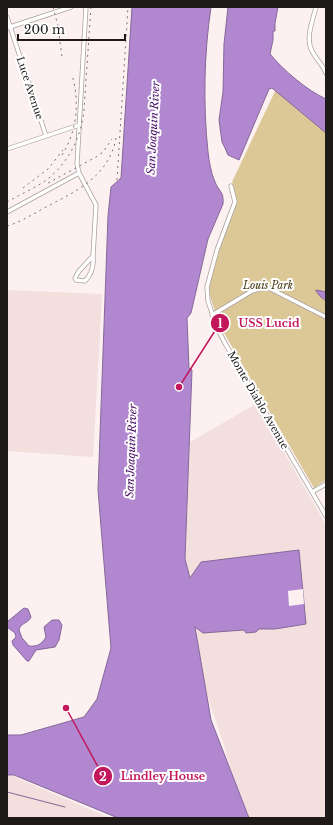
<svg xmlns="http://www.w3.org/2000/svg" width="333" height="825" font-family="'Libre Baskerville',serif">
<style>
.built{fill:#f2dfde}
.green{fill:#dcc897}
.water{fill:#b188cf;stroke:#856799}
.pier{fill:#fcf0f0}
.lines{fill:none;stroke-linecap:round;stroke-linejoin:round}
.stream{stroke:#856799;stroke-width:1}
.minor-casing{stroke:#aba1a0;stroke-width:5}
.minor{stroke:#fff;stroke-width:3.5}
.rail{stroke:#7c7474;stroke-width:1;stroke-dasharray:2 4;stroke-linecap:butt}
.labels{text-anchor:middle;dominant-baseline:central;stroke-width:4;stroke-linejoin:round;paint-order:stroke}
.street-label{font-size:10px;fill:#1e1a1a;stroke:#fff}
.park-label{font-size:10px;font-style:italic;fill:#43350f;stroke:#fff}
.water-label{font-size:11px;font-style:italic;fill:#470e65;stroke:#fff}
.leader{fill:none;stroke:#c2185b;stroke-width:1.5}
.callout-dot{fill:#c2185b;stroke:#fff;stroke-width:1.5}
.mark-label{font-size:12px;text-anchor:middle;font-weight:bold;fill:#fff}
.callout-label{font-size:11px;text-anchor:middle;font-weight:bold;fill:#c2185b;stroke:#fff;stroke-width:4;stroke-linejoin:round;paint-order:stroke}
</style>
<rect width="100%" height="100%" fill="#fcf0f0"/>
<path class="built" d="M7,290l95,4 -9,163 -86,-6z
M256,404l70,121v293h-82l-20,-73 -19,-56 -20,-130 5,-117z
M7,774l3,1 100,43h-103z"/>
<path class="green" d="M277,87l49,42v351l-12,8 -94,-162 -10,-30 -1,-18 27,-82 -4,-14z"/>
<path class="water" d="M132,7h79c-7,47 -8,97 -3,145 1,9 3,21 7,30 4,10 9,9 8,22l-15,35 -17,74 -4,5 2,50 3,2 -7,189 5,19 11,-16 98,-12 7,74 -31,5h-16l-3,3 -10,1 -2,-3 -41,3 -8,-6 16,93 38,98h-131l-104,-43h-7v-40h14l63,-18 13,-18 14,-51 -13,-158 10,-274 3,-29 10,-9z
M228,7h50l-3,16v8h-2v9l-3,14c13,16 38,37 56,45v34l-54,-45 -3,1 -30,71 -11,-5 -3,-7 -3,-6 -3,-22 4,-28 1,-48z
M316,290l10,2v9l-6,-5 -4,-5z
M24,608l4,1 3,8c-2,6 -11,6 -12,13l3,8 7,8c8,1 13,-2 17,-9l-2,-10 8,-7h7l3,5 -3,15 -4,7 -19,3 -7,11h-2l-14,-16 -1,-4 4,-4 -1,-4 -8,-6v-5z"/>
<path class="pier" d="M303,589l1,15 -15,2 -1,-15z"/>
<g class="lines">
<path class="stream" d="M7,792l58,15"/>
<defs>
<path id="minor" d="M86,7l-9,157 2,9 17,32 -3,51
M316,7c-3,13 -11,31 -4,44 4,8 11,14 14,22
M7,17l39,119
M7,28l64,-21
M7,149l72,-24
M231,186l4,16 -18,48 -10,37 1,14 5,15 5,14 8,15 100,171
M7,212l72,-39
M93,256c1,10 -1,18 -8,25l-9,-1 -1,-2 4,-7z
M212,315l40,-24 15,-4 59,30
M312,492l14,-8"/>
</defs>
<use href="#minor" class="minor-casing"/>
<use href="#minor" class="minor"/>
<path class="rail" d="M53,7l5,19 4,31
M62,155c15,-24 18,-53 10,-80
M117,180l11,-173
M48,183l48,-26 7,-5 9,-13
M23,188l25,-19 15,-19
M7,202c12,-7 26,-13 38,-21 23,-17 36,-43 39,-71l7,-103
M7,226c14,-4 26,-12 39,-19 31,-16 63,-31 70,-69"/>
</g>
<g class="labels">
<g class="street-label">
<text transform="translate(30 88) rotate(72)">Luce Avenue</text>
<text transform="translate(258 400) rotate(60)">Monte Diablo Avenue</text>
</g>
<g class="park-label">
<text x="268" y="285">Louis Park</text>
</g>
<g class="water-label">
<text transform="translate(153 128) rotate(-87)">San Joaquin River</text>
<text transform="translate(131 451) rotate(-88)">San Joaquin River</text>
</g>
</g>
<path class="leader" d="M179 387L220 323M66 708L103 776"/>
<g class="callout-dot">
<circle cx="179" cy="387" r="4"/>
<circle cx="66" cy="708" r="4"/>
<circle cx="220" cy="323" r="10"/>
<circle cx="103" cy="776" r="10"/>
</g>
<g class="mark-label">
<text x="220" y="328">1</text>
<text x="103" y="781">2</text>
</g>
<g class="callout-label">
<text x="269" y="327">USS Lucid</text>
<text x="163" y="780">Lindley House</text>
</g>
<rect width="333" height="825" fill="none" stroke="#1e1a1a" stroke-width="16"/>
<path d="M18 34v6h107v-6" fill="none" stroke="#1e1a1a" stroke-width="2"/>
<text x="24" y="34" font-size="12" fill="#1e1a1a" stroke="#ffffff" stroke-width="3" paint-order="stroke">200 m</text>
</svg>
